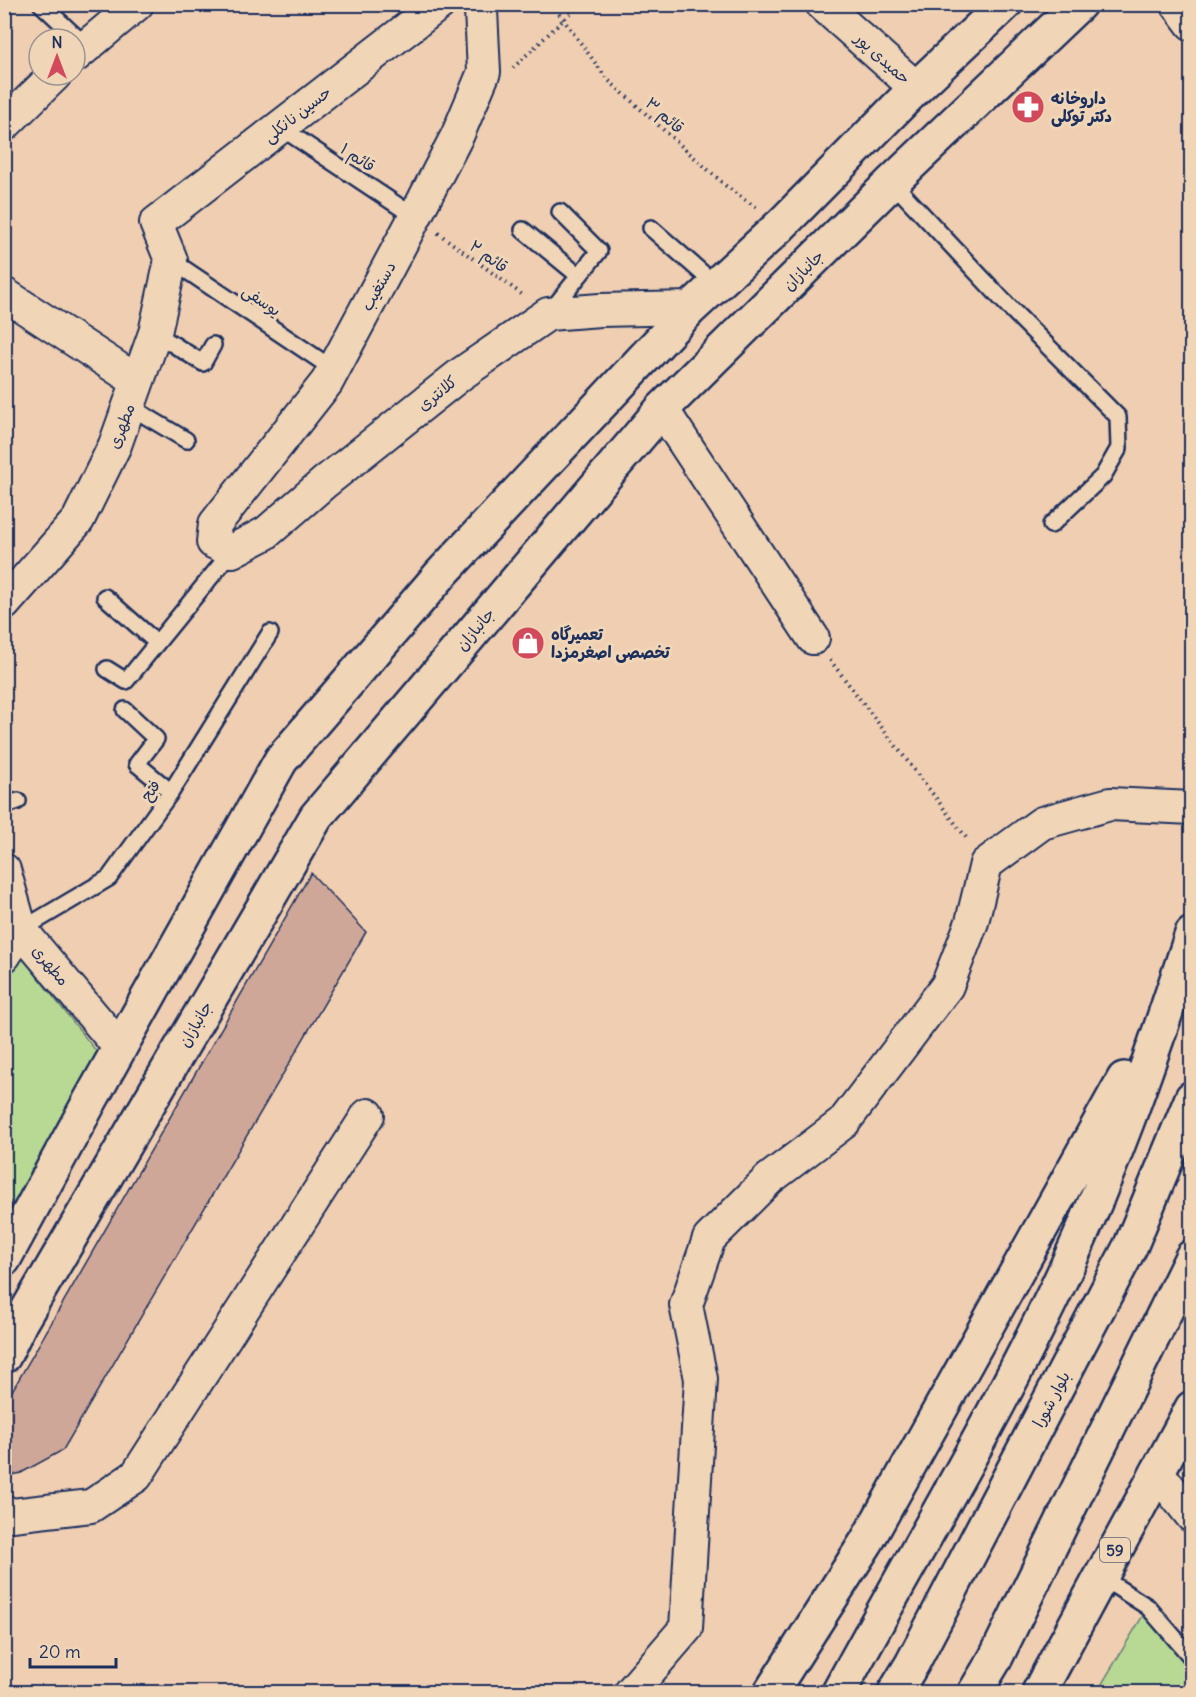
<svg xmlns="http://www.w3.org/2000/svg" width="1196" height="1697" font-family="Delius,'Playpen Sans Arabic',sans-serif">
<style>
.green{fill:#b8d993;stroke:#6a8478;stroke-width:1.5}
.building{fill:#cfa798;stroke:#1b2f5e;stroke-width:1.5}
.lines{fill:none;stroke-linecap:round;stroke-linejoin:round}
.service-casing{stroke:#1b2f5e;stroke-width:20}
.minor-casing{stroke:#1b2f5e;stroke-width:36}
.primary-casing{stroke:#1b2f5e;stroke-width:38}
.path{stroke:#1b2f5e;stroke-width:4;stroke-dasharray:1.5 4.5;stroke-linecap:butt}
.service{stroke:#f0d5b7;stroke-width:15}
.minor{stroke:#f0d5b7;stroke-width:32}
.primary{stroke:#f0d5b7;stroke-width:33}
.labels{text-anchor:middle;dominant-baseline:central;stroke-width:6;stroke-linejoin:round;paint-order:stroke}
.shield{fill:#f0d5b7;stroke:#5b6179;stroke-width:1.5}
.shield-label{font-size:15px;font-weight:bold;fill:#1b2f5e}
.street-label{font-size:16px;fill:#1b2f5e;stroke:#f0d5b7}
.poi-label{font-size:16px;font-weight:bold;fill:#1b2f5e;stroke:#f0d5b7;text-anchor:start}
</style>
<rect width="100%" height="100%" fill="#f0ceb1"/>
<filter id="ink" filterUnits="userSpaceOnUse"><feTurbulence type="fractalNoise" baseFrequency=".0167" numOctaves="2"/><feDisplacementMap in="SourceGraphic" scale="12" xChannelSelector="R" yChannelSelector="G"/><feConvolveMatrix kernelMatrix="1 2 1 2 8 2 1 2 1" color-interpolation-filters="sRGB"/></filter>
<g filter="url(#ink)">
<path class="green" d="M21,956l79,100 -80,152 -15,-10 -1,-213z
M1148,1607l43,63v22h-94z"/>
<path class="building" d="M311,873l55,59 -303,518 -42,23 -17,4v-72z"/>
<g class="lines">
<defs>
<path id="service" d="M41,4l44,41
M280,127l135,90
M892,182l119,127 107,108 1,31 -16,28 -52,49
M651,228l66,58
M523,230l56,46
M171,260l162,109
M550,312l49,-61 -39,-39
M155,333l48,30 10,-18
M129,406l57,34
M105,597l52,46
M107,669l19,12 106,-130
M125,710l31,29 -19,25 34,28
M4,806l14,-5
M21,930l88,-52 62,-86 99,-159
M1101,1577l47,30 44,51"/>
<path id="minor" d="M479,4l2,6 3,62 -26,62 -43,83 -88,165 -112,142 -2,18 19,9 34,-18 59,-51 136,-108 87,-60 52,-4 91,-2
M822,4l94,84
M1177,4l15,20
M75,56l62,-52
M4,125l51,-50
M4,294l133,87
M662,409l151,229
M4,604l74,-84 37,-75 40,-112 16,-73 -15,-37 283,-219
M4,870l17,60 99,118
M4,956l17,-26
M1157,1472l35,44
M4,1511l8,4 79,-9 45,-30 232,-361
M631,1692l55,-64 15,-249 -15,-74 23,-66 60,-60 74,-56 104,-137 25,-64 14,-58 56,-41 68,-19 82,4"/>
<path id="primary" d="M4,1259l87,-160 190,-339 160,-186 250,-266 90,-83 135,-137 89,-84
M4,1356l16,-33 296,-506 346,-408 230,-227 187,-178
M771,1692l96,-151 257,-462
M839,1692c70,-130 147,-257 211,-390 58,-118 101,-243 142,-368
M895,1692l17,-28 219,-419 61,-147
M975,1692l20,-33 197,-402
M1039,1692l153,-284"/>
</defs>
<use href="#service" class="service-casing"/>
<use href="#minor" class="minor-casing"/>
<use href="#primary" class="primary-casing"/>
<path class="path" d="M552,4l55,75 119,107 31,22
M513,68l67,-64
M438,233l86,63
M830,660l138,180"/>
<use href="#service" class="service"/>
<use href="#minor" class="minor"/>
<use href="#primary" class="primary"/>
</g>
</g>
<defs>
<symbol id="pharmacy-disc" viewBox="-11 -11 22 22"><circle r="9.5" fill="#d1495b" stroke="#f0d5b7"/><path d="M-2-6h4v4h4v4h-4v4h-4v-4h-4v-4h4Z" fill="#fff"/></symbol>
<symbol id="shop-disc" viewBox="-11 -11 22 22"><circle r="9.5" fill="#d1495b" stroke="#f0d5b7"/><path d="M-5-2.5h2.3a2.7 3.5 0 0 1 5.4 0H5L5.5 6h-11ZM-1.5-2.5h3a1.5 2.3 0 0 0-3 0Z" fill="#fff"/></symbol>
</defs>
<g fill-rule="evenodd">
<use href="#pharmacy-disc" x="1009" y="88" width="38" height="38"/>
<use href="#shop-disc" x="509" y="624" width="38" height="38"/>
</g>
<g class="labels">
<rect class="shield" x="1100" y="1538" width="30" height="24" rx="4.5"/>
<g class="shield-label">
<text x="1115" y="1550">59</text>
</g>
<g class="street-label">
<text transform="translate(883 58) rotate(42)">حمیدی پور</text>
<text transform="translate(297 114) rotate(-38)">حسین نانکلی</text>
<text transform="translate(665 115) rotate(42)">قائم ۳</text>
<text transform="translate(358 157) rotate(34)">قائم ۱</text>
<text transform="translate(489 256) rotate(36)">قائم ۲</text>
<text transform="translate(803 270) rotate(-45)">جانبازان</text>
<text transform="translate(378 286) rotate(-61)">دستغیب</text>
<text transform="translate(262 300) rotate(34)">یوسفی</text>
<text transform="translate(437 393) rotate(-39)">کلانتری</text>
<text transform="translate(121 426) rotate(-69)">مطهری</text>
<text transform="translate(475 629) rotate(-50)">جانبازان</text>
<text transform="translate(150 790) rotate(-55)">فتح</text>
<text transform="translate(51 965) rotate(50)">مطهری</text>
<text transform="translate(195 1024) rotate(-60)">جانبازان</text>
<text transform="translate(1051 1399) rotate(-62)">بلوار شورا</text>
</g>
<g class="poi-label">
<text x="1051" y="98">داروخانه<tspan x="1051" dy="18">دکتر توکلی</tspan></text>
<text x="551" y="634">تعمیرگاه<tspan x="551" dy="18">تخصصی اصغرمزدا</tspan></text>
</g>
</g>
<rect width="1196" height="1697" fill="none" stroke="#f0d5b7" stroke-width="24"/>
<rect x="12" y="12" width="1172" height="1673" fill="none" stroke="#1b2f5e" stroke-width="2" filter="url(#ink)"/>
<g transform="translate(57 57)"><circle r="28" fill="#f0d5b7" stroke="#9b9393" stroke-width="1.5"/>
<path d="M0-4.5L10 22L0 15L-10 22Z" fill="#d1495b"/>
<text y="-9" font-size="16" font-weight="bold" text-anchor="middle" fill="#1b2f5e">N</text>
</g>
<path d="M30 1658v9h86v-9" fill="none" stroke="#1b2f5e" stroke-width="3"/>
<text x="39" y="1658" font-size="18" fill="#1b2f5e" stroke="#f0d5b7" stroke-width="4.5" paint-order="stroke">20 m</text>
</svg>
